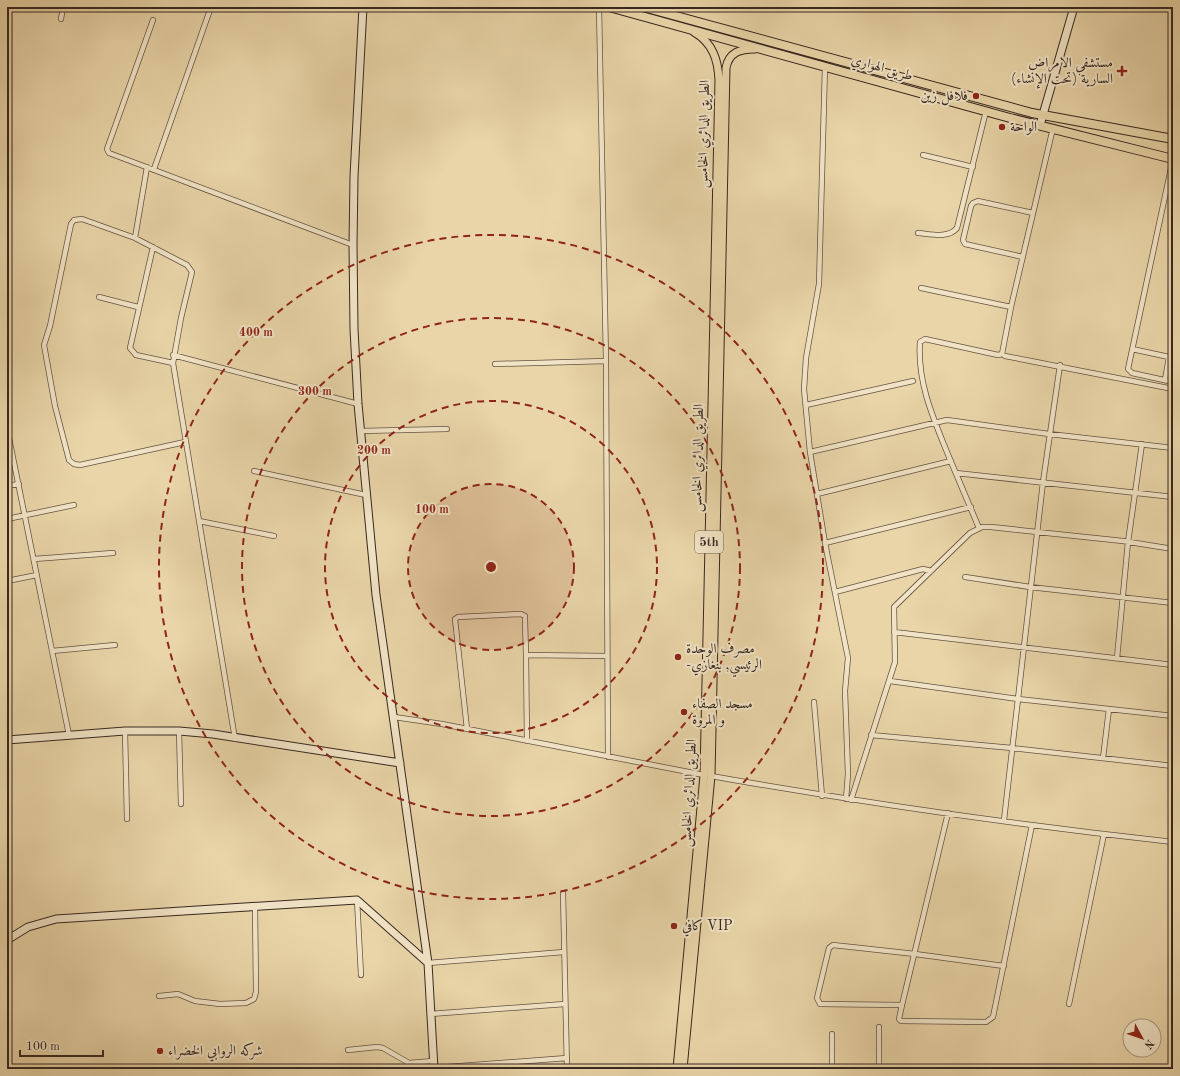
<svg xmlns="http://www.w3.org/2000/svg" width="1180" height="1076" font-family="'Old Standard TT',Amiri,serif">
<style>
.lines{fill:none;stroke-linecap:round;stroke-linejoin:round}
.street-casing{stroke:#645344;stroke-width:6}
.secondary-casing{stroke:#382822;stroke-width:9}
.primary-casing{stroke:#382822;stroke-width:9}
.highway-casing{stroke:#382822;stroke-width:10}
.street{stroke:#f1e4c6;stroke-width:4.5}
.secondary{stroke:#f1e4c6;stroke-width:7}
.primary{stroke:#e9d5a8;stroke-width:7}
.highway{stroke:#e9d5a8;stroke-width:8}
.ring{fill:none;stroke:#8f2418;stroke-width:2;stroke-dasharray:7 5}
.poi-dot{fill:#8f2418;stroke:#f1e4c6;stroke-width:1.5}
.labels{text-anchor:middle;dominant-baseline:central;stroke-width:4;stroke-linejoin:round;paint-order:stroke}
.shield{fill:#f1e4c6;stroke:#706053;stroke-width:1}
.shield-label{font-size:13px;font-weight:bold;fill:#382822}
.poi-label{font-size:14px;fill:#382822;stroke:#f1e4c6;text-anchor:start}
.street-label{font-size:14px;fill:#382822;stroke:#f1e4c6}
.centre{fill:#8f2418;stroke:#f1e4c6;stroke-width:2}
.ring-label{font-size:12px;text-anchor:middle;font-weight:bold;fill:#8f2418;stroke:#f1e4c6;stroke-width:4;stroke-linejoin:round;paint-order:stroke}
</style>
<rect width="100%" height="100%" fill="#e9d5a8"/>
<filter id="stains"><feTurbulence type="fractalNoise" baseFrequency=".005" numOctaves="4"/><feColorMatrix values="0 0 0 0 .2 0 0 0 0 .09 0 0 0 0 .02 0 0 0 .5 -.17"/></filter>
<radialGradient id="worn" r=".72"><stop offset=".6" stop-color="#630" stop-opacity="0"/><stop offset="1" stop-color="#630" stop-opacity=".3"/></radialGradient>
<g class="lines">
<defs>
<path id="street" d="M599,7l7,354 2,396
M61,19l2,-12
M153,20l-46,129 2,4 244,92
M825,66l-6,218 -13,74 -2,31 6,63 15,91 23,115 -3,33 3,83 -2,25
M1053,128l-42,179 -9,47 3,2 168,33
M923,155l50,12
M1173,159l-45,210 4,4 41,9
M154,169l57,-162
M918,233c13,1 30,6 39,-5l29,-117
M135,238l12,-71
M153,247l-23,101 6,7 37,8
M1023,257l-58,-13 -2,-4 8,-34 2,-3 5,-2 55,12
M921,288l90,19
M99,297l39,10
M1132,349l37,8 -4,23
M173,355l185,49
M495,364l111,-3
M806,405l107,-24
M7,428l62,307
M361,431l86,-2
M185,442l-105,23 -6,-1 -5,-4 -14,-54 -11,-61 6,-19 21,-102 3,-4 8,-1 53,19 52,27 5,7 -11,46 -8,45 62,376
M810,452l137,-32 102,14 124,14
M254,471l112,24
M956,473l217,24
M7,486l12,-2
M817,494l134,-33
M7,519l67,-14
M199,521l75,15
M979,528c-10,-24 -20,-47 -30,-71 -15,-37 -32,-74 -29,-115l5,-3 73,16 4,-1
M825,543l146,-36
M34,559l79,-6
M965,577l65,10 143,16
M7,581l30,-6
M835,592l88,-23 8,2
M894,632l279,33
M52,651l63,-6
M1117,658l11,-116 14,-98
M890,681l128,18 155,17
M814,702l8,94
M394,717l48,7 262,51
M467,729l-12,-110 3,-2 63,-3 4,2v4l1,35
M125,731l2,88
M179,731l2,73
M871,735l141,13 161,18
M527,741l-1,-86 81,1
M1103,758l6,-49
M711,776c153,27 307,49 462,66
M851,800l44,-138 -1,-55 76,-74 12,-6h9l132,14 50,8
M948,813l-46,192 -3,14 2,2 85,1 7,-5 39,-192
M1004,820l39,-338 17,-117
M563,893l4,176
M357,900l4,75
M428,963l136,-11
M159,996l19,-2 17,7 25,3 26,-1 8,-4 2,-7 -1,-86
M1069,1004l35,-170
M902,1005l-82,-1 -3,-6 12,-50 4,-3 82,9 89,12
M430,1014l135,-10
M879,1027v42
M832,1034v35
M348,1050l29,-3 6,1 26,15 24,-2
M434,1068l133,-10
M1165,1069h8"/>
<path id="secondary" d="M363,7l-9,169 -1,69 1,84 4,75 18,191 52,368 6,106
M1040,125l34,-118
M7,740l118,-9h54l34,3 187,29
M7,940l21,-13 28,-8 301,-19 71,63"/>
<path id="primary" d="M677,1069l27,-294 15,-695c-1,-20 -6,-37 -25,-48
M683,1069l28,-293 15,-708c3,-16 14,-19 29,-19"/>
<path id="highway" d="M609,7l401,111 163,41
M643,7l389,106 141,26"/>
</defs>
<use href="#street" class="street-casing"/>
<use href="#secondary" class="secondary-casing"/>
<use href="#primary" class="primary-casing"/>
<use href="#highway" class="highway-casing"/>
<use href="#street" class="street"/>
<use href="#secondary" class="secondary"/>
<use href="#primary" class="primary"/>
<use href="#highway" class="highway"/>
</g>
<circle cx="491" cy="567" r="83" fill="#8f2418" fill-opacity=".12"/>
<g class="ring">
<circle cx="491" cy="567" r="83"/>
<circle cx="491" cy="567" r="166"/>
<circle cx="491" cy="567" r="249"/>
<circle cx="491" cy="567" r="332"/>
</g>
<g class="poi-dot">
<path d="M1120 65h4v4h4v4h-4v4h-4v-4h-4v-4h4z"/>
<circle cx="976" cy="96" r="4"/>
<circle cx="1002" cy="127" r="4"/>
<circle cx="678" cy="657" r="4"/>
<circle cx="684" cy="712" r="4"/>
<circle cx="674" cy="926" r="4"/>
<circle cx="160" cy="1051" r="4"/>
</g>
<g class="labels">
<rect class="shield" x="695" y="531" width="28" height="22" rx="3"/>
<g class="shield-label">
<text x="709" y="542">5th</text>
</g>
<g class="poi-label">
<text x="1113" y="63" text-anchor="end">مستشفي الامراض<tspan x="1113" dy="16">السارية (تحت الإنشاء)</tspan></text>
<text x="968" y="96" text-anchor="end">فلافل زين</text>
<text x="1010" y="127">الواحة</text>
<text x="686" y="649">مصرف الوحدة<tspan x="686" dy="16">-الرئيسي, بنغازي</tspan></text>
<text x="692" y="704">مسجد الصفاء<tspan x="692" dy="16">و المروة</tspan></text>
<text x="682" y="926">كافي VIP</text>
<text x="168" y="1051">شركه الروابي الخضراء</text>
</g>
<g class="street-label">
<text transform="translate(882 68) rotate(16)">طريق الهواري</text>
<text transform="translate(704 134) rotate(-89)">الطريق الدائري الخامس</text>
<text transform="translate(698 458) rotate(-89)">الطريق الدائري الخامس</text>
<text transform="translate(689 793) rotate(-87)">الطريق الدائري الخامس</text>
</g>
</g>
<circle cx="491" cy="567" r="6" class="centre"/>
<g class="ring-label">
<text x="256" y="336">400 m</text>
<text x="315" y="395">300 m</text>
<text x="374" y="454">200 m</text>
<text x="432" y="513">100 m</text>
</g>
<rect width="1180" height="1076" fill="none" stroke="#e9d5a8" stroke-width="24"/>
<rect x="8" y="8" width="1164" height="1060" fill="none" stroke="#382822" stroke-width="2"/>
<rect x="12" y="12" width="1156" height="1052" fill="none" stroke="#382822"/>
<g transform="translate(1142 1038) rotate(130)"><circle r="19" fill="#f1e4c6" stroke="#a79984"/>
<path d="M0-3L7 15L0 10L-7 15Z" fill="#8f2418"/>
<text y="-6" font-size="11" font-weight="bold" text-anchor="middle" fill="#382822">N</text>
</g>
<path d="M20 1050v6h83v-6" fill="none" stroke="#382822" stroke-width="2"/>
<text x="26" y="1050" font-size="12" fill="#382822" stroke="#f1e4c6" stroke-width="3" paint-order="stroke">100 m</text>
<rect width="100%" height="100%" filter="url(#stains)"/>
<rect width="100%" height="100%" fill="url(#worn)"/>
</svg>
